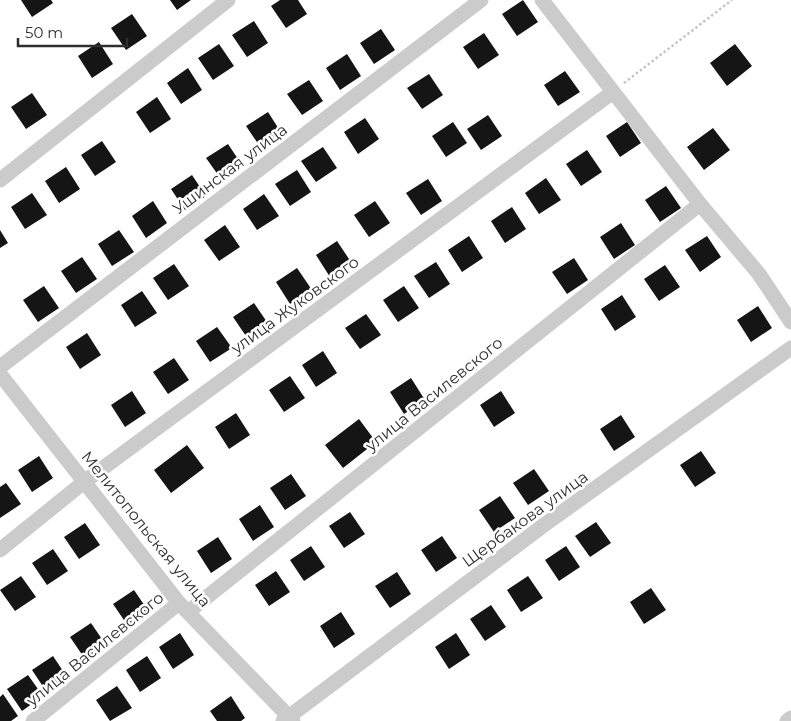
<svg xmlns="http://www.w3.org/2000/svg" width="791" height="721" font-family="Montserrat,sans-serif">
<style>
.building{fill:#151515}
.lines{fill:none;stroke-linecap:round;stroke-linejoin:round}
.path{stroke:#c5c5c5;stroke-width:2.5;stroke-dasharray:2.5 2.5;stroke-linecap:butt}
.minor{stroke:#cbcbcb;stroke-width:15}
.labels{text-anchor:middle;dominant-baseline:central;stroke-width:5;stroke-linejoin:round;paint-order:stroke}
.street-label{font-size:16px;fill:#2e2e2e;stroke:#fff}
</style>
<rect width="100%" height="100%" fill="#fff"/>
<path class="building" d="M21,0h30l2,3 -21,14z
M170,0h21l-14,10z
M280,0h18l9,14 -21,14 -15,-22z
M523,0l15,22 -21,14 -15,-22z
M132,14l15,22 -21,14 -15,-22z
M254,21l14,22 -21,14 -15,-22z
M381,29l14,21 -21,14 -14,-21z
M484,33l15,22 -21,14 -15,-22z
M99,42l14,22 -21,14 -14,-22z
M219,44l15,22 -21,14 -15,-22z
M735,44l17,22 -25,20 -17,-23z
M347,54l14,22 -21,14 -14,-22z
M188,68l14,22 -21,14 -14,-21z
M565,71l15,21 -22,14 -14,-21z
M429,74l14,21 -21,14 -15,-21z
M309,80l14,21 -21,14 -15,-21z
M32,93l15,22 -21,14 -15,-22z
M157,97l14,22 -21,14 -14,-21z
M268,112l14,22 -21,14 -15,-22z
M488,115l14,21 -21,14 -14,-21z
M365,118l14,21 -21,15 -14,-22z
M453,122l14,21 -21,14 -14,-21z
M627,122l14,21 -21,14 -14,-21z
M713,128l17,22 -26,20 -17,-23z
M102,141l14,21 -21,14 -14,-21z
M228,144l14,21 -21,14 -15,-21z
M323,147l14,21 -21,14 -15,-21z
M587,150l15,22 -21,14 -15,-22z
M66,167l14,22 -21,14 -14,-22z
M297,170l14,22 -21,14 -15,-22z
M192,175l14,21 -21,14 -14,-21z
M546,178l15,22 -22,14 -14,-21z
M428,179l14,22 -21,14 -15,-22z
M666,186l15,22 -21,14 -15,-22z
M32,193l15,22 -22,14 -14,-22z
M264,194l15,22 -22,14 -14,-21z
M153,201l14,22 -21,15 -14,-22z
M375,201l15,22 -21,14 -15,-22z
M512,207l14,22 -21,14 -14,-22z
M621,223l14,22 -21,14 -14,-22z
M225,225l15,22 -21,14 -15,-21z
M0,230l8,13 -8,5z
M119,230l15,22 -22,14 -14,-22z
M469,236l14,22 -21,14 -14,-22z
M707,236l14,21 -21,15 -15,-22z
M337,241l14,21 -21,15 -14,-22z
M82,257l15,22 -21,14 -15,-22z
M574,258l14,22 -21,14 -15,-22z
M436,262l14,22 -21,14 -15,-22z
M174,264l15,22 -21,14 -15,-22z
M665,265l15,22 -21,14 -15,-22z
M297,268l15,22 -22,14 -14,-22z
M44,286l15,22 -21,14 -15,-22z
M404,286l15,22 -21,14 -15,-22z
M142,291l15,22 -22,14 -14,-22z
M622,295l14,22 -21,14 -14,-22z
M254,303l15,22 -21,14 -15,-22z
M758,306l14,22 -21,14 -14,-22z
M366,314l15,21 -21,14 -15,-21z
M217,327l15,21 -22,14 -14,-21z
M87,333l14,22 -21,14 -14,-22z
M323,351l14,22 -21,14 -14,-22z
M174,358l15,22 -21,14 -15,-22z
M290,376l15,22 -21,14 -15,-22z
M411,378l14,22 -21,14 -14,-22z
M132,391l14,22 -21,14 -14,-22z
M501,391l14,22 -21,14 -14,-22z
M236,413l14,22 -21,14 -14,-22z
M621,415l14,22 -21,14 -14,-22z
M359,419l17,23 -33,26 -18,-23z
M187,445l17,23 -33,25 -17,-23z
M701,451l15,22 -21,14 -15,-22z
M39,456l14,22 -21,14 -14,-22z
M534,469l15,22 -21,14 -15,-22z
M291,474l15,22 -21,14 -15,-22z
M6,483l15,21 -21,14v-31z
M500,496l15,22 -21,14 -15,-22z
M260,505l14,22 -21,14 -14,-22z
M350,512l15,22 -21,14 -15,-22z
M596,522l15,21 -21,14 -15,-21z
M85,523l15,22 -21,14 -15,-22z
M442,536l15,22 -21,14 -15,-22z
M218,537l14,22 -21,14 -14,-22z
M311,546l14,21 -21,14 -14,-21z
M566,546l14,21 -21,14 -14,-21z
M53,549l15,22 -21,14 -15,-22z
M276,571l14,21 -21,14 -14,-21z
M397,572l14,22 -21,14 -15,-22z
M21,576l15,21 -21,14 -15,-21z
M528,576l15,22 -22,14 -14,-22z
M651,588l15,22 -22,14 -14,-22z
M134,590l15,22 -21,14 -15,-22z
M491,605l15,22 -21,14 -15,-22z
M341,612l14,22 -21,14 -14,-22z
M91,623l15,22 -21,14 -15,-22z
M180,633l14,22 -21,14 -14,-22z
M456,633l14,22 -21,14 -14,-22z
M53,656l14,21 -21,14 -14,-21z
M147,656l14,22 -21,14 -14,-22z
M28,675l15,21 -21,15 -15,-22z
M117,686l15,22 -22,13 -14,-21z
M3,694l15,22 -7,5h-11v-24z
M231,696l14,22 -4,3h-24l-7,-10z"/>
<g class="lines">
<path class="path" d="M624,83l108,-83"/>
<path class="minor" d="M542,0l158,204 59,70 32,48
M0,180l228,-180
M0,367l481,-367
M0,374l179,229 114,118
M0,550l84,-68 529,-390
M188,612l512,-408
M33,721l146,-118
M283,721l261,-196 247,-177
M787,721l4,-3"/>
</g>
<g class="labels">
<g class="street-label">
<text transform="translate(230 169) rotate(-37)">Ушинская улица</text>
<text transform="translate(295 305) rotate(-36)">улица Жуковского</text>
<text transform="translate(434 394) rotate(-39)">улица Василевского</text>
<text transform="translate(525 519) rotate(-36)">Щербакова улица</text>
<text transform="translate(146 529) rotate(51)">Мелитопольская улица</text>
<text transform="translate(95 649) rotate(-39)">улица Василевского</text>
</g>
</g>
<path d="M18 38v8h109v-8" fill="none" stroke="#2e2e2e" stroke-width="2.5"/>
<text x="25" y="38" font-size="15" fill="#2e2e2e" stroke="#ffffff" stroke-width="4" paint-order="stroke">50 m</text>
</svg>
